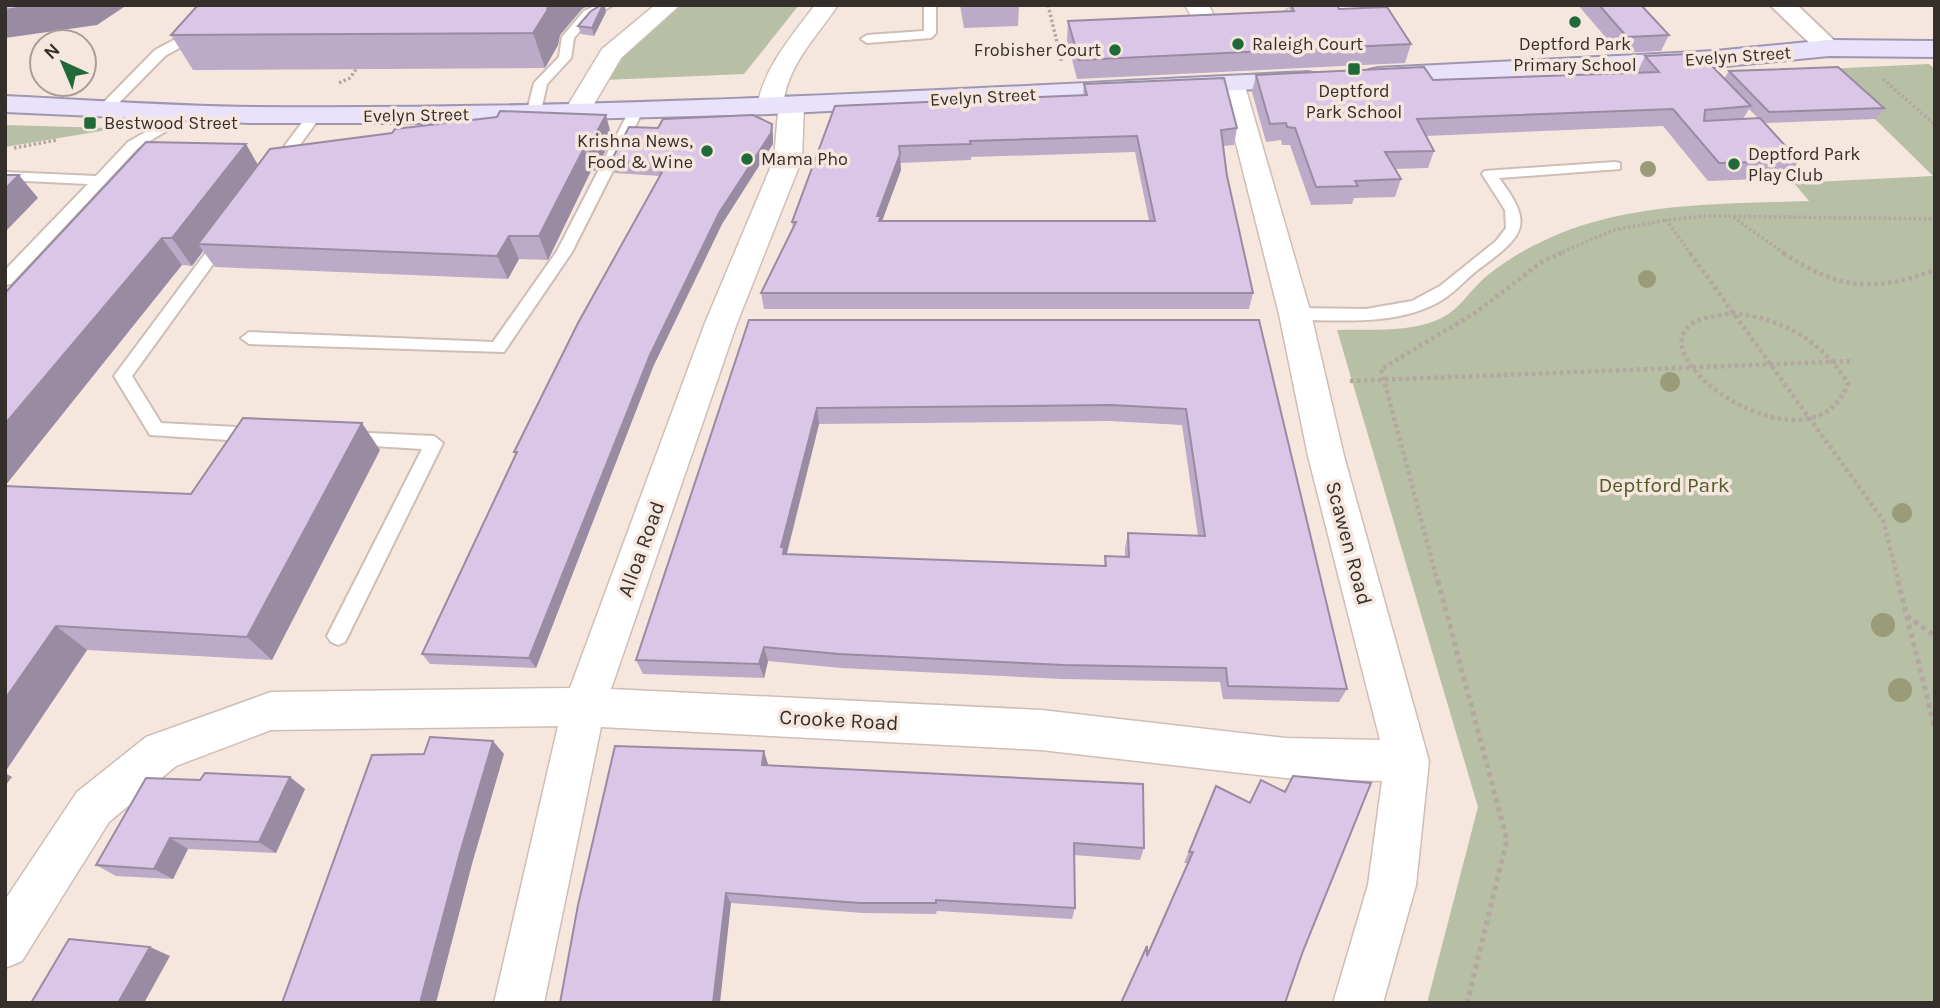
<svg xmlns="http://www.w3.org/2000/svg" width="1940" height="1008" font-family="Karla,sans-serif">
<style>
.green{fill:#b7bfa4}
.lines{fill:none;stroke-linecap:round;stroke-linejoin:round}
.service-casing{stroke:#cdbeb6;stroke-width:4}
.minor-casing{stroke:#cdbeb6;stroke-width:3}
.tertiary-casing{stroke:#cdbeb6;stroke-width:4}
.primary-casing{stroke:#9f96b1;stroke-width:4}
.path-far2{stroke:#b3a7a0;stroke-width:3.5;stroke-dasharray:2.5 2.5;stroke-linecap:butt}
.path-far1{stroke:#b3a7a0;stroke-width:4.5;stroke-dasharray:3.5 3.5;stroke-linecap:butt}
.path{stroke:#b3a7a0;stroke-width:5;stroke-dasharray:4.5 4.5;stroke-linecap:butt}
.service{fill:#fff;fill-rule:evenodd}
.minor{fill:#fff;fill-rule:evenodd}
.tertiary{fill:#fff;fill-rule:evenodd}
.primary{fill:#e8e2fb;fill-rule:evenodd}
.tree{fill:#9a9b79}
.wall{fill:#bbabc8;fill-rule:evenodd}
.shaded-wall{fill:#998ba2}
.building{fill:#dac7e8;stroke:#998ba2;stroke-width:2;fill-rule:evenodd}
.poi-dot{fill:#1f6a38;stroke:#f6e7de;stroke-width:2.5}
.labels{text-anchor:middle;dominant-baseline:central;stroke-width:7;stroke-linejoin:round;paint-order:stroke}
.far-poi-label{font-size:18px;fill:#352f2c;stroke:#f6e7de;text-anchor:start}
.far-street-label{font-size:18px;fill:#352f2c;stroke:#f6e7de}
.park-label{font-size:21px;fill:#4f5c26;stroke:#f6e7de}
.street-label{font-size:21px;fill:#352f2c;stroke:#f6e7de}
</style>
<rect width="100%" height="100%" fill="#f6e7de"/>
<path class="green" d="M676,5h123l-55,69 -140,6 16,-25z
M1929,64l6,5v934h-508l51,-196 -141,-477c32,-1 70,3 100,-10 23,-9 33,-31 51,-45 16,-13 37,-26 55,-34 81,-39 179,-37 266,-40l-15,-18 139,-7 -109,-107z
M5,125l103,3 5,1 -108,18z"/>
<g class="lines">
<defs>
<path id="service" d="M215,5h13l-33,34 -30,17 -54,55h-10v-6l54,-55 32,-17z
M597,5h16l-21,12 -18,21 -3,20 -24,26 -6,27 -12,3 -2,-3 7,-28 25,-26 3,-20 22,-26z
M924,5h12v28l-5,5 -64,5 -6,-4 6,-4 57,-4z
M637,105l7,4 -72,143 -68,100 -255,-8 -8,-6 8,-6 244,10 64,-91 73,-142z
M188,108l5,1v6l-55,33 -127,136 -6,1v-15l83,-86 -83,-4v-8l91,4 32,-34z
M314,112l7,4 -39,53h-10v-6l37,-50z
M1615,162l5,1v6l-121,9c34,45 27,56 -16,88 -15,10 -26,25 -41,34 -43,26 -99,20 -147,20l-8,-6 8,-6 71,1 46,-8 28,-15 56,-45 10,-13 -1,-18 -23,-36 2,-3z
M224,233l8,5 -100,138 29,47 97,5 9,7 -9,7 -108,-7 -36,-59 105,-141z
M348,432l86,4 9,7 -98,199 -7,3 -7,-3 -4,-6 95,-187 -80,-5 -3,-5 3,-5z"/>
<path id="minor" d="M655,5h25l-59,53 -34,58h-18l-4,-6 37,-61z
M815,5h23c-20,30 -48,57 -54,94h16l4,6 -2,54 -65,164 -126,366 430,21 245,28 94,2 -72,-284 -29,-142 -58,-230 4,-5h18l68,235 33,142 85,305 -13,124 -33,118h-50l35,-118 14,-104 -96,-3 -245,-28 -440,-23 -57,276h-50l64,-277 -287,4 -95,36 -67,56 -87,139 -17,7v-68l72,-108 69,-55 125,-45 299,-4 135,-365 69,-164 4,-47h-17l-4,-6c8,-40 34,-69 58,-101z
M1185,5h24l6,13 -4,5h-16z
M1330,5h35c-12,18 -58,19 -77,14l-4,-5 4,-5z"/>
<path id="tertiary" d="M1770,5h27l45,43 -4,5h-18z"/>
<path id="primary" d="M1829,40l106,1v16l-106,-1 -114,11 -337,17 -9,-2 -4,-6 4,-6 9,-2 337,-17z
M1308,72l9,2 4,6 -4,6 -547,28 -352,9h-168l-245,-11v-16c83,4 166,10 249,11 352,3 703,-18 1054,-35z"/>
</defs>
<use href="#service" class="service-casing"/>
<use href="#minor" class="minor-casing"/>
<use href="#tertiary" class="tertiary-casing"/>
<use href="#primary" class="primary-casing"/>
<path class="path-far2" d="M1048,5l14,58
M1883,79l52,46
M339,83l11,-5 7,-10
M14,148l43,-8
M1733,217l52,37
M1558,254l56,-24 52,-10
M1691,254l-25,-34 39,-4 230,3"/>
<path class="path-far1" d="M1690,253l193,267 16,63
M1783,253c55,36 89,40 152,17
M1732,313c51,6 88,26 116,70 -33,93 -198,-14 -161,-55 10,-11 31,-12 45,-15z
M1350,381l504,-20
M1438,583l-57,-214 94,-56 68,-52 19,-8"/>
<path class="path" d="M1438,581l69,259 -40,163
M1898,581l37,148
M1907,616l28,20"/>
<use href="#service" class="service"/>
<use href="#minor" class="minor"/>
<use href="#tertiary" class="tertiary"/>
<use href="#primary" class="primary"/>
</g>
<g class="tree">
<circle cx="1648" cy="169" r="8"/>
<circle cx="1647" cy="279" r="9"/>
<circle cx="1670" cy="382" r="10"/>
<circle cx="1902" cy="513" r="10"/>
<circle cx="1883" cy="625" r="12"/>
<circle cx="1900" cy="690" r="12"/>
</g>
<path class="wall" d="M960,5h59l-1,21 -54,2z
M1291,5l48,4 72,35 -6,19 -328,16 -10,-39 1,-19 221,-9z
M1578,5h63l28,30 -8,16 -42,2z
M582,9l-22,26 -2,10 -13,23 -352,2 -22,-35z
M606,12l-12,24 -13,-2 -3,-8z
M1645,56l54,9 25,14 5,-8 155,37 -8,11 -111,4 34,38 -12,17 -79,3 -45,-55 -237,10 8,15 -6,17 -33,1 6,10 -6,18 -41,1 -2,6 -41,1 -21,-60h-8l-1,-5 -15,2 -14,-50 4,-17 177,5 204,-7zM1749,109l9,9 -15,1z
M1084,84l153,44 -3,17 -11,1 4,30 26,117 -4,16h-485l-3,-16 32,-65 -1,-6 43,-116 248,-11zM1135,152l14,69h-267l19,-51 -1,-7 71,-3v-3z
M773,136v8l-51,80 -69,143 -117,301 -106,-4 -8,-10 94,-199 -2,-3 146,-276 -45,-3 -4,-12z
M612,138l-17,33h-4l-43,89 -29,-1 -11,20 -293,-12 -12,-16 -11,15 -10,-1 -177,28 253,-128z
M749,320h510l88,369 -8,13 -116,-3 -3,-17 -158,-3 -221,-11 -73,-7 -4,17 -121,-4 -7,-14zM1109,421l73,4 16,111 -70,-3 -3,15v9l-20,-1 -1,10 -317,-12 32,-130z
M380,450l-108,210 -185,-10 -82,122v-286l186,8z
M768,764v1l376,83 -4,12 -66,-5 1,53 -3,11 -135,-8 -1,3 -73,-1 -132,-10 -171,100z
M1293,776l78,7 -224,173 41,-93h-4l32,-77 33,17 35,-11z
M290,777l15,12 -29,64 -88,-4 -15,30 -57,-3 -20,-11 104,-85z"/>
<path class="shaded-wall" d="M36,5h91l-30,20 -92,13v-28z
M548,5h42l-8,4 -22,26 -2,10 -13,23 -12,-35z
M603,5h2l1,7 -12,24 -2,-8z
M606,115l6,23 -17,33 -7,-23z
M772,124l1,12v8l-51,80 -69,143 -117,301 -7,-10 121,-303 69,-142z
M246,144l16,28 -64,72 5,7 -11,15 -20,-28z
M584,148l7,23 -43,89 -9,-24z
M900,154l1,16 -20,54 -4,-8z
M19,175l19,23 -33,34v-43z
M509,236l10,23 -11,20 -11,-23z
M162,238l20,27 -177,221v-62z
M817,408l2,16 -33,132v13l-5,-22z
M362,423l18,27 -108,210 -25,-23z
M56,626l31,24 -82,122v-73z
M764,647l4,14 -4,17 -5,-14z
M493,741l11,13 -32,110 -36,139h-16l40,-150z
M764,751l4,13 -1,13 -5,-12z
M5,773l7,4 -7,9z
M290,777l15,12 -29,64 -17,-11z
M170,838l18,11 -15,30 -19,-10z
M726,893l5,10 -11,100h-7z
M150,947l20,9 -26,47h-26z"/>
<path class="building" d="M5,5h31l-31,5z
M198,5h350l-1,6 -14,22 -362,2z
M601,5h2l-11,23 -14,-2 13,-15z
M1291,5h46l2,4 48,-2 24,37 -332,16 -11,-39 226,-10z
M1599,5h42l28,30 -42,2z
M1689,54l10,11h12l40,41 -46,4 -1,11 56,-3 39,43 -80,2 -46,-54 -256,10 17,32 -49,1 16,27 -46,2 3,5 -42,1 -21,-59 -8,-1 -1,-4 -16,1 -14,-49 168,-8 9,13 226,-8 -14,-16z
M1838,67l46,41 -115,4 -40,-41z
M1224,78l13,50 -16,2 6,46 26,117h-492l35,-71h-4l43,-116 252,-11 -3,-11zM1137,136l18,85h-276l2,-5h-4l23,-62 -1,-8 72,-2 -1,-3z
M500,111l106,4 -18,33h-4l-45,88h-30l-12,20 -299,-12 72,-95 122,-16 3,-4 102,-12z
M753,115l19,9 -1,9 -52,80 -69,142 -121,303 -107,-4 95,-202h-3l64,-129 88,-158 -55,-4 18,-34 29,1 5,-9z
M146,142l100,2 -74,94h-10l-157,186v-131z
M5,175h14l-14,14z
M749,320h510l88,369 -119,-3 -2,-18 -162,-3 -225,-11 -75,-7 -5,17 -123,-4zM1111,405l75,4 19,127 -77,-3 1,24 -24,-1 1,10 -323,-12 1,-7h-3l36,-139z
M243,418l119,5 -115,214 -191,-11 -51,73v-213l186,8z
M430,737l63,4 -33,112 -40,150h-138l90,-248 52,-1z
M615,746l149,5 -2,14 381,19 1,64 -70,-5 1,65 -139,-8v3h-76l-134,-10 -13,110h-153l18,-98z
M205,773l85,4 -31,65 -89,-4 -16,31 -58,-4 50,-87 54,2z
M1293,776l78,7 -68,168 -18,52h-164l26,-57v10l46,-104h-4l27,-66 34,17 11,-23 24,12z
M69,939l81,8 -32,56h-87z"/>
<g class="poi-dot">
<circle cx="1575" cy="22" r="7"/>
<circle cx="1238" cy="44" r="7"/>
<circle cx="1115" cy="50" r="7"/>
<rect x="1347" y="62" width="14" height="14" rx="3.5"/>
<rect x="83" y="116" width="14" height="14" rx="3.5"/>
<circle cx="707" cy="151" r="7"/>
<circle cx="747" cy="159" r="7"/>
<circle cx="1734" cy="164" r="7"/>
</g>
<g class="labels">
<g class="far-poi-label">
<text x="1252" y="44">Raleigh Court</text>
<text x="1575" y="44" text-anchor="middle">Deptford Park<tspan x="1575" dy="21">Primary School</tspan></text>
<text x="1101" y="50" text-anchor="end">Frobisher Court</text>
<text x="1354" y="91" text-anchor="middle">Deptford<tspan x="1354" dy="21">Park School</tspan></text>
<text x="104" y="123">Bestwood Street</text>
<text x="693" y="141" text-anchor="end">Krishna News,<tspan x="693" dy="21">Food &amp; Wine</tspan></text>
<text x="1748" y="154">Deptford Park<tspan x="1748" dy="21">Play Club</tspan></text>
<text x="761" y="159">Mama Pho</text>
</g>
<g class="far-street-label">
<text transform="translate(1738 56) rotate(-4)">Evelyn Street</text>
<text transform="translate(983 97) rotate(-3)">Evelyn Street</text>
<text transform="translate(416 115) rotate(-1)">Evelyn Street</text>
</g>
<g class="park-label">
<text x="1664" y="485">Deptford Park</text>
</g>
<g class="street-label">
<text transform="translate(1349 543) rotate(75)">Scawen Road</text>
<text transform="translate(641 549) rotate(-70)">Alloa Road</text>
<text transform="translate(839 720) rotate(3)">Crooke Road</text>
</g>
</g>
<rect width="1940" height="1008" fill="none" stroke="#352f2c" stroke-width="14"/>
<g transform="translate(63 63) rotate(316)"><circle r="33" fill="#f6e7de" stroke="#a99d97" stroke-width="2"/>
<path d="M0-5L12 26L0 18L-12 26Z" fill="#1f6a38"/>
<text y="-10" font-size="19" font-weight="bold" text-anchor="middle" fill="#352f2c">N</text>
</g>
</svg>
